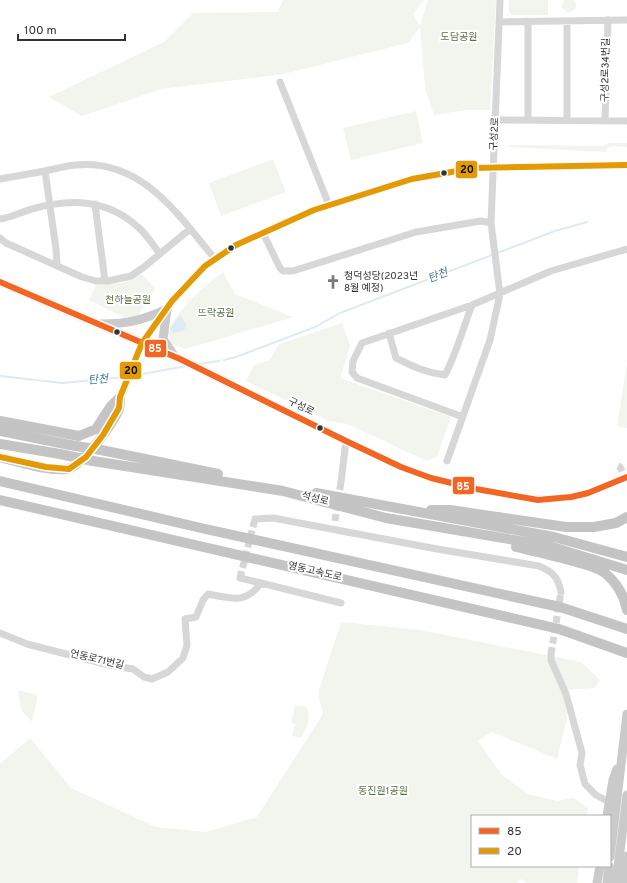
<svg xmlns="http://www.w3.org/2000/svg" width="627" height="883" font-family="Overpass,'Noto Sans KR',sans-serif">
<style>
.green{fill:#f1f5ed}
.water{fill:#ddebf3}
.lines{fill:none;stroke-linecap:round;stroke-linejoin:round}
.stream{stroke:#ddebf3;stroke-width:2}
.minor-tunnel{stroke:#d6d6d6;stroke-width:7;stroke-dasharray:7 3.5;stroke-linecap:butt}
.minor{stroke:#d7d7d7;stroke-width:7}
.major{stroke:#cacaca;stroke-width:9}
.highway{stroke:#c4c4c4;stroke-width:10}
.minor-bridge{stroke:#d7d7d7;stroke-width:7}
.highway-bridge{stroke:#c4c4c4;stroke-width:10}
.bus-1-casing{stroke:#fff;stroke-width:9}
.bus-2-casing{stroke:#fff;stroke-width:9}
.bus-1{stroke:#f26522;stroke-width:6}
.bus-2{stroke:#e39a05;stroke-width:6}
.bus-dot{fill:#333;stroke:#fff;stroke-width:1.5}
.labels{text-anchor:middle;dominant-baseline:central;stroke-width:4;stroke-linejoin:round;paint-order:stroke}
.park-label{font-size:10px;fill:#56703f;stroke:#fff}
.street-label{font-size:10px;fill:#333;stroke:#fff}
.poi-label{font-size:10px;fill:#333;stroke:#fff;text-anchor:start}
.water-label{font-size:11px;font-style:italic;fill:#3f7597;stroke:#fff}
.line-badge{stroke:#fff;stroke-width:1.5}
.badge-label{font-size:11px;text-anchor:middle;font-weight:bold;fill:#fff}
.pale-badge-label{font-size:11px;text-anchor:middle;font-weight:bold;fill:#111}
</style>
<rect width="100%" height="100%" fill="#fff"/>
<path class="green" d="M562 5a7 7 0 1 1 14 0a7 7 0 1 1-14 0Z
M283,0h141l-11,14 7,12 8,-26h68l-6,110h-24l-32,5 -9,-27 -5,-61 -12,16 -124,31 -123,15 -79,27 -33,-19 115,-55 29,-29 85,-1z
M509,0h39v15h-36l-3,-3z
M416,111l7,32 -72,17 -8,-32z
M608,143h19v4l-14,-1 -6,2 -1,4 -96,-5v-2l93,1z
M273,159l13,33 -65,24 -12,-33z
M223,272l12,22 58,23 -107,32 -15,-5 -3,-11c10,-24 35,-46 55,-61z
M142,274l13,15 -18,28 -12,1 -36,-18 7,-15 26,-2z
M342,323l8,23 -10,32 111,39 -14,39 -10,5 -77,-36 -23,-5 -81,-39 8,-16 16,-5 7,-13 3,-3z
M627,363v65l-10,-2z
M341,622l79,8 161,32 19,18 -6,8 -29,2 2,28 -10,41 -65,-27 -14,9 23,33 27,20 29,7 17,-3 14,10 -1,8h-115v50h107l-2,17h-51l-5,-4 -4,4h-517v-119l30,-26 41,50 85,39 50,5 51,-15 66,-103 -5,-21z
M18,690l20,5 -6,27 -11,-12z
M295,705l12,2c4,12 0,21 -6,31l-9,-2 3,-12 -4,-1z"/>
<path class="water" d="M205,305l7,7 -7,7 -7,-7z
M180,315l7,11 -4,5 -10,2 -3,-5z"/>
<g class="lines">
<path class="stream" d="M224,360l12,-3 79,-30 25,-14 215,-82 32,-9
M199,364l20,-3
M0,376l62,7 63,-6
M132,376l54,-10"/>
<path class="minor-tunnel" d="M618,466l2,1 7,14
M335,521l6,-39
M240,578l15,-59
M551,654l10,-62"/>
<path class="minor" d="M567,21v99
M500,22l127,-2
M280,82l49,123
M528,119v-98
M496,120l131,1
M605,121l3,-101
M45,171l11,78 1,17
M0,179c15,-3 30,-5 45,-8 10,-2 20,-5 30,-6 67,-7 103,50 140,94
M95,204l10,77
M0,219c11,-1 21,-7 32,-10 39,-11 76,-10 107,19 8,7 14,17 21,26
M263,233l17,35 3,3h10l123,-39 65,-11 10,2
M0,238l6,5 76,34 14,4h12l23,-5 13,-9 46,-38
M389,333l7,25c16,8 30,15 49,17 12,-23 18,-47 27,-70
M133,366l9,-23 29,-41 34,-36 31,-21 78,-35 98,-31 62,-11 153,-3
M231,384l115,57 55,26 30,11 91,20 32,1 34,-6
M463,417l-106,-39 -5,-6 1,-11 9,-18 110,-38 79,-34 76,-22
M447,461l43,-121 10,-46 -9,-71 9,-223
M341,482l5,-41
M255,519l18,-1 164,31 102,17c14,6 19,11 22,26
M240,578l21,5
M0,633l27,11 82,21 24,4 11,8 8,2 16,-7 15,-14 4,-13 -2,-26 11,-2 7,-17 5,-6c23,4 37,11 53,-11l80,20
M551,654v6l15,34 16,59 -2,12 5,19 11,11 13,7"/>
<path class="major" d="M0,282l180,77 51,25
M167,309l-4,30 12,18
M101,324c27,0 42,-4 66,-15
M120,397l13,-31
M607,816l6,-36 4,-11
M610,857l17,-143
M597,883l3,-17
M607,883l2,-17
M616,883l11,-88
M624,883l3,-27"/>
<path class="highway" d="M0,421l79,15 17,-7 15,-23 9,-9
M0,431l70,14
M0,444l60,10
M101,450l117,24
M0,457c21,5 46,14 67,12 15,-2 46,-46 52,-60 1,-4 1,-9 1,-12
M93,461l190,30 103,27 163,28 78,24
M0,481l201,47 359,79 67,22
M316,493l238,44 73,20
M0,500l559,129 68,24
M431,510h19l116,17h28l22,-4 11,-6
M516,547c17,4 79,17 89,26 12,10 19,22 22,37"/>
<path class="minor-bridge" d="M588,493l39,-16"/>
<path class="highway-bridge" d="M70,445l31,5
M60,454l33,7"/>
<defs>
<path id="bus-1" d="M0,282l180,77 166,82 55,26 30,11 45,11 62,11 33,-3 17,-4 39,-16"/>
<path id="bus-2" d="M0,457l46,10 23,2 17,-12 17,-22 16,-27 1,-11 22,-54 30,-42 33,-35 31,-21 78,-35 98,-31 62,-11 153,-3"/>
</defs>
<use href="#bus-1" class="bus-1-casing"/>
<use href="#bus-2" class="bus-2-casing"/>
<use href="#bus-1" class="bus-1"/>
<use href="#bus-2" class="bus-2"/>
</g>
<defs>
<symbol id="church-bare" viewBox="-9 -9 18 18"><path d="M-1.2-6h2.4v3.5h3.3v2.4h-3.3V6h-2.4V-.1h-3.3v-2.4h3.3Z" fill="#7a7a7a" stroke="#fff" stroke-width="2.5" paint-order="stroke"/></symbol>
</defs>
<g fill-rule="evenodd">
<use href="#church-bare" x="323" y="272" width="20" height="20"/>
</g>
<g class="bus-dot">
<circle cx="444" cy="173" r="3.5"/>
<circle cx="231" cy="248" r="3.5"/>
<circle cx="117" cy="332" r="3.5"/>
<circle cx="320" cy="428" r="3.5"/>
</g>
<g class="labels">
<g class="park-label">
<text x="459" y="37">도담공원</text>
<text x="128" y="300">천하늘공원</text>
<text x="216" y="313">뜨락공원</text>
<text x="383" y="791">동진원1공원</text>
</g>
<g class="street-label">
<text transform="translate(606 70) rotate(-89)">구성2로34번길</text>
<text transform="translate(495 134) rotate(-87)">구성2로</text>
<text transform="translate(301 407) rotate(26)">구성로</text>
<text transform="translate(315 499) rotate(15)">석성로</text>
<text transform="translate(315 572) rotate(13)">영동고속도로</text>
<text transform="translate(97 660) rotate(13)">언동로71번길</text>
</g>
<g class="poi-label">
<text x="344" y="276">청덕성당(2023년<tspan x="344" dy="12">8월 예정)</tspan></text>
</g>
<g class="water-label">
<text transform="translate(438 276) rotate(-21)">탄천</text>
<text transform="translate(98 380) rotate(-5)">탄천</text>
</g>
</g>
<g class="line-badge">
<rect x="455" y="160" width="23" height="19" rx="4" fill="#e39a05"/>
<rect x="144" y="339" width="23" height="19" rx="4" fill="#f26522"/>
<rect x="119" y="361" width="23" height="19" rx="4" fill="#e39a05"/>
<rect x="452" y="476" width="23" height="19" rx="4" fill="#f26522"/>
</g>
<g class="badge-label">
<text x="155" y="352">85</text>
<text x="463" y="490">85</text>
</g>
<g class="pale-badge-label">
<text x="467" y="173">20</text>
<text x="131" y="374">20</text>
</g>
<rect x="471" y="815" width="140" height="52" fill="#ffffff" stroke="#adadad"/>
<rect x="479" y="828" width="20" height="6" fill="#f26522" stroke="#adadad"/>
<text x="507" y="835" font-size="12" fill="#333333">85</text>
<rect x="479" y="848" width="20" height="6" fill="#e39a05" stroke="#adadad"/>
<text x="507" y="855" font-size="12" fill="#333333">20</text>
<path d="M18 34v6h107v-6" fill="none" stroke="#333333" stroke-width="2"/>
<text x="24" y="34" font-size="12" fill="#333333" stroke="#ffffff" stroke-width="3" paint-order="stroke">100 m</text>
</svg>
